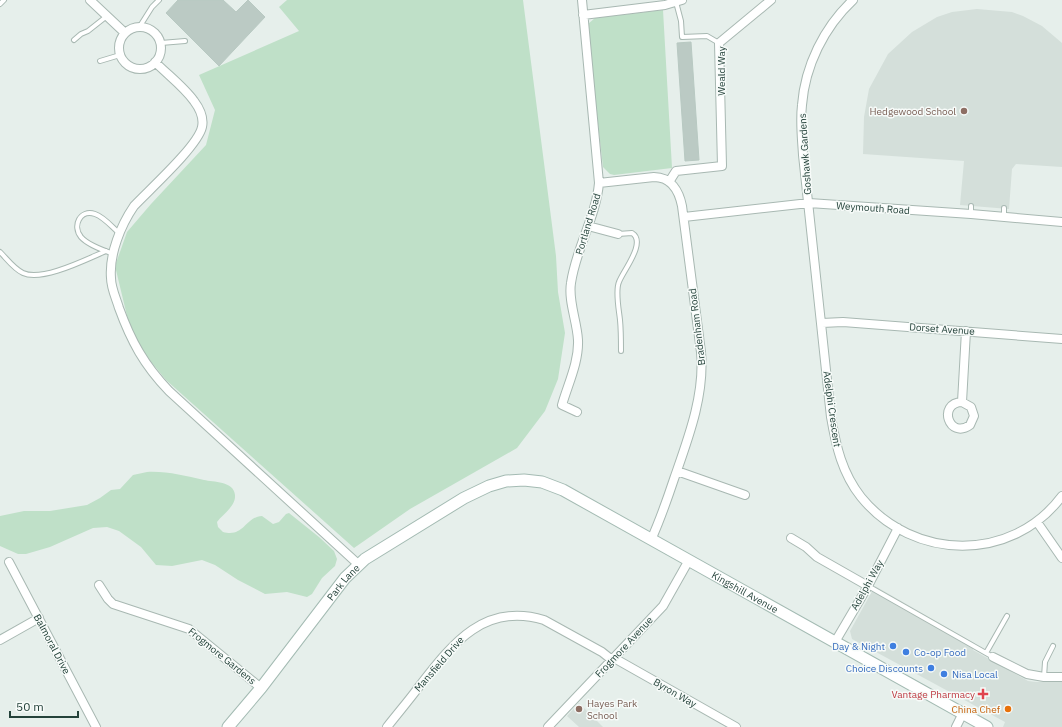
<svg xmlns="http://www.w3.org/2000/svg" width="1062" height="727" font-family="'IBM Plex Sans',sans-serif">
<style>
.built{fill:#d4dfda}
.green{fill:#bfe0c8}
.building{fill:#bbcac4;stroke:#b8c9c2}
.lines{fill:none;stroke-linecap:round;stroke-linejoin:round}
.lane-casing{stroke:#a8b8b2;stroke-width:6}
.street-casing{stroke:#a8b8b2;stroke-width:10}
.secondary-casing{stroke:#a4bbb3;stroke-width:13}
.lane{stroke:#fff;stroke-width:4}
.street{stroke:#fff;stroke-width:8}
.secondary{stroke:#fff;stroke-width:11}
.education-dot{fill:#8d6e63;stroke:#f7fbf9;stroke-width:1.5}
.shop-dot{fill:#3f7fe0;stroke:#f7fbf9;stroke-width:1.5}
.health-dot{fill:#e0444e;stroke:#f7fbf9;stroke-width:1.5}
.food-dot{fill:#e8710a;stroke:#f7fbf9;stroke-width:1.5}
.labels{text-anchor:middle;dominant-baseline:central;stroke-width:3;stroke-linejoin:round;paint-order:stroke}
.street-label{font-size:10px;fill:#24423a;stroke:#f7fbf9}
.education-label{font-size:10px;fill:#785e54;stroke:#f7fbf9;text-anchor:end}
.shop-label{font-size:10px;fill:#366cbe;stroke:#f7fbf9;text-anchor:end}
.health-label{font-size:10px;fill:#be3a42;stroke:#f7fbf9;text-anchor:end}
.food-label{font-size:10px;fill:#c56008;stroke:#f7fbf9;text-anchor:end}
</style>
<rect width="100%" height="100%" fill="#e6efeb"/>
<path class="built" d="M977,9l35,3 11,4 19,10 20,17v124l-46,-3 -4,5 -3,40 -49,-4 4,-44 -101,-7 1,-37 5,-28 19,-35 24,-22 25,-15 15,-5z
M875,586l99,57 -1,7 55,31 8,1h26v45h-59l2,-5 -153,-83 -2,-8z
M579,703l24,24h-24l-12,-11z"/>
<path class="green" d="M287,0h236l33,256 2,36 7,41 -7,46 -13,32 -28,37 -107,61 -56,39 -188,-168 -23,-28 -15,-32 -13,-54 12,-34 24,-28 55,-59 9,-35 -16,-35 100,-44 -20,-24z
M663,10l9,158 -58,7 -4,-1 -7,-7 -16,-139 1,-4 7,-6z
M147,472c20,-1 38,4 57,8 9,2 30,1 31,15 1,11 -12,19 -18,27l1,5 5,5c21,6 22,-15 39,-16l11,8 6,-2 7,-8 3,-1 30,24 15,14 3,8 -2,7 -13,12 -10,16 -5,3 -20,-5 -22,2 -27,-14 -23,-15 -13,-5 -30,6 -16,-1 -15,-18 -22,-16 -12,-4 -14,1 -43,19 -24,7h-8l-18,-8v-30l24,-5h26l37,-6 13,-7 11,-8 9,-1 13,-14z"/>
<path class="building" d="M178,0h45l13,12 12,-12 17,17 -46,49 -53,-53z
M691,42l8,118 -14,1 -8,-118z"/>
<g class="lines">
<defs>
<path id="lane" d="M676,2l5,19 1,16 25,-1 12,7
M0,4l4,-4
M140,26l12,-19 7,-7
M74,40l7,-6 7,-3 19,-15
M161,43l24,-2
M100,61l20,-6
M971,214v-8
M1004,217v-9
M618,234l14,-1c15,9 -9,38 -13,49 -4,9 0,28 1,38 1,10 1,21 1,31
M0,252c7,7 14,17 23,21 19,9 64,-14 83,-22
M114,254c-9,-3 -27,-10 -33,-17 -9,-11 -1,-28 14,-23 9,3 17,13 24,19
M868,586l125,71
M986,653l21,-37
M1044,677l1,-15 8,-16"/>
<path id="street" d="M90,0l35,33
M853,0c-29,27 -48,66 -51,105 -2,17 0,33 1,50l28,262c5,29 11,56 30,80 52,64 151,66 201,-1
M583,15l82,-10 17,-5
M119 48a21 21 0 1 1 42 0a21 21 0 1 1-42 0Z
M155,62c13,13 29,25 39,39 6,8 10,17 8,26 -4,19 -53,63 -68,79 -13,19 -25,48 -23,72 0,10 5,20 8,30 12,33 25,57 50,83l189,173
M669,182l7,-11 46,-5 -3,-123 52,-43
M599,183l55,-6c17,0 25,14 28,29l19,146c4,43 -13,87 -27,127 -7,21 -14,41 -23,61
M684,217l125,-14 162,11 91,8
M588,226l30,8
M822,323l21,-1 219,17
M962,402c-25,1 -13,38 8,23l4,-9 -3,-9 -9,-5 4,-71
M577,412l-15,-7c6,-21 17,-43 16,-65 -1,-19 -10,-39 -7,-57 5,-35 25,-66 28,-100l-17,-183
M677,471l68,24
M1037,522l25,36
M791,538l15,9 11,10 51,29
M9,562l87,165
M99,585l9,14 5,5 76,25 72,59
M0,640l39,-22
M835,642l33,-56 30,-58
M993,657l34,17 17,3h18
M614,658l122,69
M387,727c11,-14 23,-28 34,-43 32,-41 64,-82 123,-64l58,32 10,8
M548,727l115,-121 26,-46
M956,727l7,-14"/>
<g id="secondary">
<path id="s1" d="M228,727l33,-39 84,-110 20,-19 99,-61 25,-12 17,-5 18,-1 18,2 21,8 424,237"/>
</g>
</defs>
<use href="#lane" class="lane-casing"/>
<use href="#street" class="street-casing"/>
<use href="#secondary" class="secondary-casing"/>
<use href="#lane" class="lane"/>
<use href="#street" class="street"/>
<use href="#secondary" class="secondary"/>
</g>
<g class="education-dot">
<circle cx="964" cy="111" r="4"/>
<circle cx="579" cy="709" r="4"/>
</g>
<g class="shop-dot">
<circle cx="893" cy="646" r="4"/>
<circle cx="906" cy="652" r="4"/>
<circle cx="931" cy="668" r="4"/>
<circle cx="944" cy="674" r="4"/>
</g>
<path class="health-dot" d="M981 688h4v4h4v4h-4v4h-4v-4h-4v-4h4z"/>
<circle class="food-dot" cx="1008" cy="709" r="4"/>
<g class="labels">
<g class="street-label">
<text transform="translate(721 71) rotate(-90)">Weald Way</text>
<text transform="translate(805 154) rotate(-94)">Goshawk Gardens</text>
<text transform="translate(873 208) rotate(4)">Weymouth Road</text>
<text transform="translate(588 224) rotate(-73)">Portland Road</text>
<text transform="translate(697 327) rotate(-97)">Bradenham Road</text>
<text transform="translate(942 329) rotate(4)">Dorset Avenue</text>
<text transform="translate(832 409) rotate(82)">Adelphi Crescent</text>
<text stroke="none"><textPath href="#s1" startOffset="185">Park Lane</textPath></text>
<text transform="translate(867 585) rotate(-61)">Adelphi Way</text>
<text stroke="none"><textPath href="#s1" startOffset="646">Kingshill Avenue</textPath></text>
<text transform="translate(52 644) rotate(62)">Balmoral Drive</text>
<text transform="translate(624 647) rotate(-47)">Frogmore Avenue</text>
<text transform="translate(222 656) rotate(39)">Frogmore Gardens</text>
<text transform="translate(439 664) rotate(-49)">Mansfield Drive</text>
<text transform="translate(675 693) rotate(30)">Byron Way</text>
</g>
<g class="education-label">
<text x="956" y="111">Hedgewood School</text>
<text x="587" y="703" text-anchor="start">Hayes Park<tspan x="587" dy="12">School</tspan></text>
</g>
<g class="shop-label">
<text x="885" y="646">Day &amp; Night</text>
<text x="914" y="652" text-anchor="start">Co-op Food</text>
<text x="923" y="668">Choice Discounts</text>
<text x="952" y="674" text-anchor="start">Nisa Local</text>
</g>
<g class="health-label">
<text x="975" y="694">Vantage Pharmacy</text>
</g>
<g class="food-label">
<text x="1000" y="709">China Chef</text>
</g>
</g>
<path d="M10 711v6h68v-6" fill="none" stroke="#24423a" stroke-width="2"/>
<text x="16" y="711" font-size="12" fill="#24423a" stroke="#f7fbf9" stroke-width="3" paint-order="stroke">50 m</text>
</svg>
